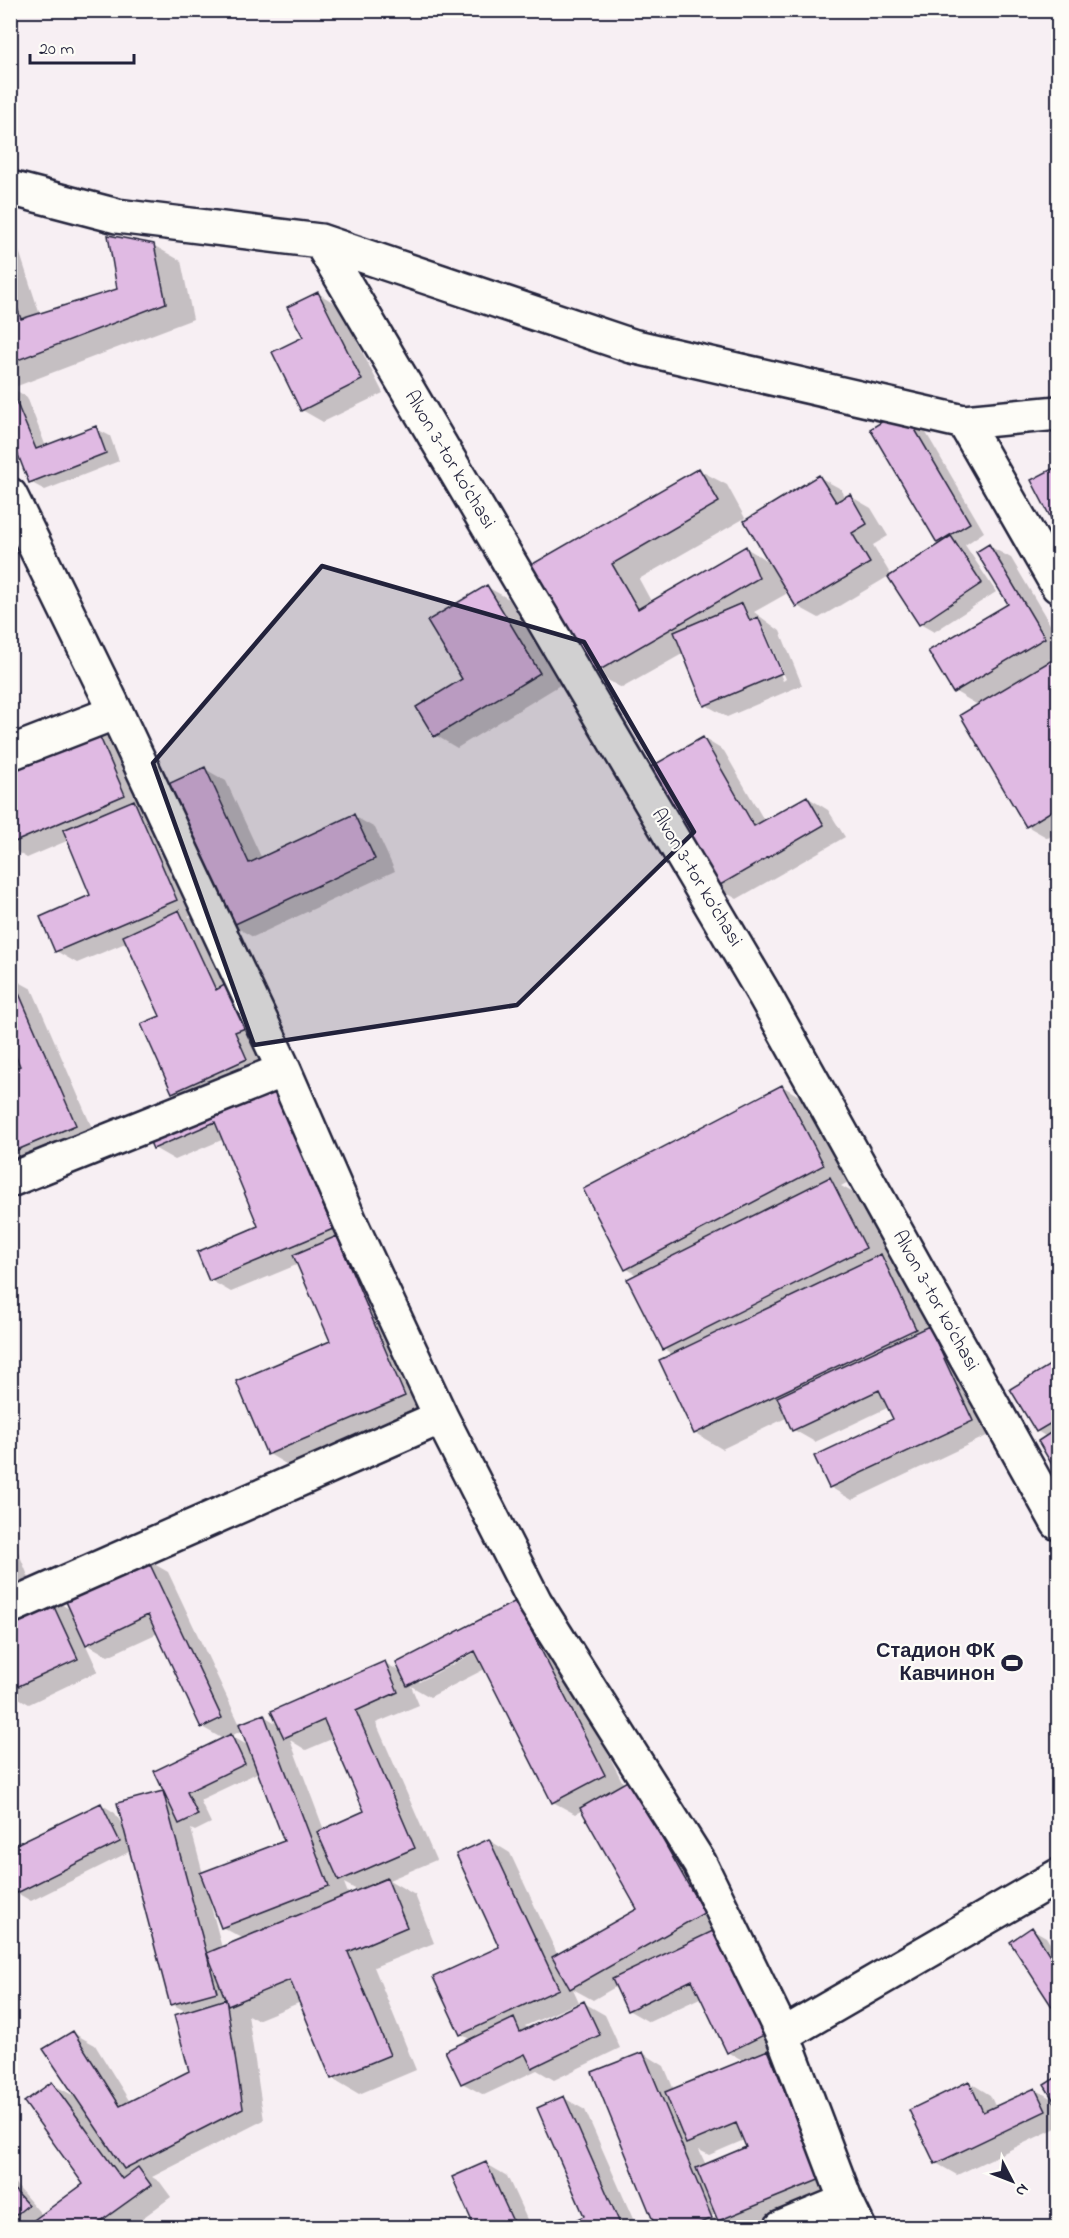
<svg xmlns="http://www.w3.org/2000/svg" width="1069" height="2238" font-family="'Indie Flower',sans-serif">
<style>
.shadow{fill:#0003;fill-rule:evenodd}
.building{fill:#e0bae3;stroke:#22223b;stroke-width:1.5}
.lines{fill:none;stroke-linecap:round;stroke-linejoin:round}
.minor-casing{stroke:#22223b;stroke-width:38}
.minor{stroke:#fdfcf7;stroke-width:33}
.marked{fill:#22223b;fill-opacity:0.2;stroke:#22223b;stroke-width:4.5;stroke-linejoin:round}
.labels{text-anchor:middle;dominant-baseline:central;stroke-width:4.5;stroke-linejoin:round;paint-order:stroke}
.street-label{font-size:20px;fill:#22223b;stroke:#fdfcf7}
.poi-label{font-size:20px;font-weight:bold;fill:#22223b;stroke:#fdfcf7;text-anchor:end}
</style>
<rect width="100%" height="100%" fill="#f7eff3"/>
<filter id="ink" filterUnits="userSpaceOnUse"><feTurbulence type="fractalNoise" baseFrequency=".0167" numOctaves="2"/><feDisplacementMap in="SourceGraphic" scale="12" xChannelSelector="R" yChannelSelector="G"/><feConvolveMatrix kernelMatrix="1 2 1 2 8 2 1 2 1" color-interpolation-filters="sRGB"/></filter>
<g filter="url(#ink)">
<path class="shadow" d="M10,223l30,92 78,-25 35,-45 28,16 12,58 -181,69 15,9 19,50 49,-19 15,8 9,25 -74,29 -15,-8 -20,-52z
M318,293l21,13 44,87 -60,29 -21,-12 3,-72z
M918,419l66,113 -19,13 31,47 -62,40 -14,-8 -31,-48 -70,42 -22,-12 -14,-24 3,12 -32,18 26,19 22,54 -75,32 -21,-12 -22,-52 -62,35 -28,-15 -61,-107 166,-96 28,15 18,33 -106,61 13,24 94,-55 25,15 48,-86 22,12 5,9 4,-2 21,12 17,28 -15,9 19,32 49,-33 -69,-115zM761,628h3l22,51 -3,2z
M1058,467v62l-24,-49z
M10,535l7,16 -7,3z
M989,546l22,12 47,80v16l-9,6 9,5v167l-10,6 -21,-12 -49,-121 -24,-14 56,-86z
M487,587l22,12 51,86 -103,63 -22,-13 29,-55z
M97,731l22,13 78,169 -9,3 13,8 67,147 -73,33 -22,-12 -11,-76 -34,-74 -51,21 -21,-12 36,-55 -23,-56 -42,18 -17,-10v-80z
M703,738l21,13 41,71 42,-25 21,13 17,27 -108,62 -21,-12z
M205,769l21,12 36,78 92,-43 21,12 20,43 -142,66 -21,-12z
M10,977l22,12 64,148 -86,32v-97l12,-5 -12,-27z
M272,1085l160,326 -136,59 -27,-16 63,-112 -33,-78 -68,28 -21,-12 50,-53 -36,-88 -49,21 -21,-12z
M782,1086l27,16 41,79 -9,5 16,9 34,67 17,10 85,161 -141,67 -22,-13 65,-68 -6,-12 -74,35 -21,-12 -6,-13 -66,32 -27,-16 -21,-78 -10,-6 -26,-73 -12,-8z
M1058,1362v110l-18,-31 7,-4 -10,-6 -25,-42z
M10,1532l26,63 -26,9z
M147,1560l21,12 72,153 24,-9 15,9 106,-62 18,10 113,-71 21,13 87,170 26,9 135,253 -14,7 18,10 52,127 -88,37h-61l27,-12 -1,-3 -34,15 -41,-175 21,13 10,24 70,-29 -16,-9 -26,-55 -53,25 -21,-12 -11,-24 -24,14 -20,-11 6,13 -54,24 4,3 55,-26 21,12 15,33 -66,32 -17,-10 -53,25 -22,-12 9,-43 -10,-6 40,-86 -12,-108 21,13 48,103 81,-46 -56,-100 -8,4 -22,-12 -68,-133 -55,28 -19,-11 8,19 -43,18 60,137 -47,20 26,15 19,48 -60,24 42,103 -57,24 -27,-16 -31,-76 -44,18 -9,-5 16,105 -112,57 8,5 11,15 -42,31h-119v-50l32,37 43,-31 -33,-100 26,14 -5,-65 22,12 35,57 61,-30 -4,-60 -15,-8 -41,-153 -100,50 -14,-8 84,-89 14,9 11,18 37,-39 4,3 56,-56 -21,-12 -44,-94 -50,23 -23,-13 13,28 -69,33 -19,-11v-78l39,-18 22,13zM481,1647l1,2 -63,33v-4zM243,1730l6,16 -18,-10zM334,1738l32,74 -42,18 -34,-90 16,10zM259,1772l27,70 -83,32 -12,-45 4,2 16,-8 -11,-23zM344,1883l15,8 -10,5zM211,1897l11,30 22,12 -22,9 -13,-50zM744,2140l4,8 -42,17 -7,-15 10,5z
M1032,1929l14,8 12,19v57l-46,-71z
M1058,2078v49l-101,48 -21,-12 33,-81 21,13 6,13 39,-19 22,13 -11,-16z
M564,2098l21,12 52,118h-75l24,-11z
M485,2163l22,13 24,52h-54z"/>
<path class="building" d="M108,235l46,9 12,59 -156,60v-75l11,31 96,-30z
M318,292l44,88 -61,31 -29,-59 31,-15 -16,-30z
M10,387l26,62 60,-23 10,27 -77,30 -19,-49z
M903,409l67,114 -33,20 -67,-114z
M1058,466v66l-27,-52z
M699,468l20,34 -107,62 26,45 108,-63 13,32 -166,96 -62,-109z
M819,475l17,27 14,-8 17,30 -15,9 18,30 -74,44 -52,-86z
M951,536l31,47 -63,42 -31,-48z
M989,544l56,94 -92,55 -25,-42 80,-47 -32,-52z
M487,585l53,88 -106,64 -18,-30 46,-28 -35,-58z
M742,603l8,18 8,-4 24,56 -78,33 -30,-74z
M1052,660l6,11v136l-32,20 -66,-112z
M97,730l28,65 -115,49v-77z
M703,737l51,89 53,-30 17,29 -109,63 -68,-119z
M205,767l44,96 105,-49 21,45 -144,67 -65,-141z
M134,800l43,100 -122,52 -15,-35 50,-22 -27,-65z
M179,910l37,80 12,-7 20,44 -13,5 12,27 -75,34 -31,-69 19,-8 -37,-80z
M11,975l65,150 -66,28v-83l10,-4 -10,-23z
M272,1083l61,146 -124,52 -12,-29 61,-26 -43,-104 -62,27 -6,-14z
M782,1085l42,80 -199,105 -42,-81z
M830,1177l36,71 -203,102 -36,-71z
M337,1236l68,160 -138,59 -31,-74 94,-40 -37,-86z
M881,1254l35,75 -222,105 -35,-74z
M929,1326l44,95 -144,67 -15,-32 79,-37 -14,-29 -87,41 -15,-34z
M1058,1360v59l-22,13 -26,-43z
M1058,1428v47l-20,-34z
M147,1558l75,160 -21,10 -53,-113 -62,30 -22,-48z
M10,1570l5,12 -5,2z
M49,1596l29,63 -68,31v-77z
M516,1601l89,174 -53,28 -77,-152 -68,35 -11,-23z
M385,1661l13,31 -42,19 59,137 -76,33 -22,-49 47,-21 -40,-91 -40,18 -13,-27z
M264,1714l65,172 -108,42 -21,-55 84,-32 -45,-117z
M231,1734l14,30 -58,28 11,23 -19,9 -25,-53z
M629,1780l75,133 -134,76 -18,-32 85,-48 -57,-101z
M163,1791l54,201 -47,13 -53,-202z
M101,1803l19,39 -105,52 -5,-10v-37z
M489,1839l70,150 -99,46 -27,-58 66,-30 -43,-93z
M387,1878l20,49 -59,25 42,103 -59,24 -41,-99 -62,26 -21,-53z
M1032,1927l26,41v48l-48,-74z
M715,1930l49,105 -37,18 -35,-73 -65,31 -15,-32z
M226,1999l17,109 -119,61 -81,-120 30,-18 47,75 69,-35 -15,-56z
M584,2001l16,34 -68,33 -7,-14 -64,30 -16,-33 69,-33 6,14z
M768,2050l53,129 -103,42 -22,-53 50,-21 -10,-24 -50,21 -21,-52z
M643,2052l69,166 -24,10h-32l-64,-156z
M1058,2076v26l-2,2 -12,-19z
M969,2081l14,31 52,-24 11,23 -111,53 -26,-54z
M52,2082l70,97 16,-12 13,18 -60,43h-68l60,-44 -59,-82z
M564,2096l58,132h-64l26,-12 -47,-108z
M486,2162l30,66h-41l-23,-51z
M10,2185l18,20 -18,15z"/>
<g class="lines">
<defs>
<path id="minor" d="M10,188l107,28 203,25 312,105 332,76 94,-9
M320,241l444,753 294,529
M964,422l94,164
M10,495l106,217 168,358 67,154 90,193 94,185 165,262 83,171 63,166 13,27
M10,753l106,-41
M10,1180l274,-110
M10,1607l431,-190
M783,2035l275,-159
M781,2228l65,-27"/>
</defs>
<use href="#minor" class="minor-casing"/>
<use href="#minor" class="minor"/>
</g>
</g>
<path class="marked" d="M322,566l262,76 110,190 -177,173 -263,40 -101,-282z"/>
<defs>
<symbol id="stadium-bare" viewBox="-9 -9 18 18"><path d="M0-5a6.5 5 0 1 0 0 10a6.5 5 0 1 0 0-10ZM-3.5-1.8h7v3.6h-7Z" fill="#22223b" stroke="#fdfcf7" stroke-width="2.5" paint-order="stroke"/></symbol>
</defs>
<g fill-rule="evenodd">
<use href="#stadium-bare" x="997" y="1648" width="30" height="30"/>
</g>
<g class="labels">
<g class="street-label">
<text transform="translate(449 460) rotate(59)">Alvon 3-tor ko‘chasi</text>
<text transform="translate(696 878) rotate(59)">Alvon 3-tor ko‘chasi</text>
<text transform="translate(935 1301) rotate(61)">Alvon 3-tor ko‘chasi</text>
</g>
<g class="poi-label">
<text x="995" y="1652">Стадион ФК<tspan x="995" dy="23">Кавчинон</tspan></text>
</g>
</g>
<rect width="1069" height="2238" fill="none" stroke="#fdfcf7" stroke-width="36"/>
<rect x="18" y="18" width="1033" height="2202" fill="none" stroke="#22223b" stroke-width="2" filter="url(#ink)"/>
<g transform="translate(1012 2181) rotate(132)" stroke="#fdfcf7" stroke-width="4.5" paint-order="stroke">
<path d="M0-4.5L10 22L0 15L-10 22Z" fill="#22223b"/>
<text y="-9" font-size="16" font-weight="bold" text-anchor="middle" fill="#22223b">N</text>
</g>
<path d="M30 54v9h104v-9" fill="none" stroke="#22223b" stroke-width="3"/>
<text x="39" y="54" font-size="18" fill="#22223b" stroke="#fdfcf7" stroke-width="4.5" paint-order="stroke">20 m</text>
</svg>
